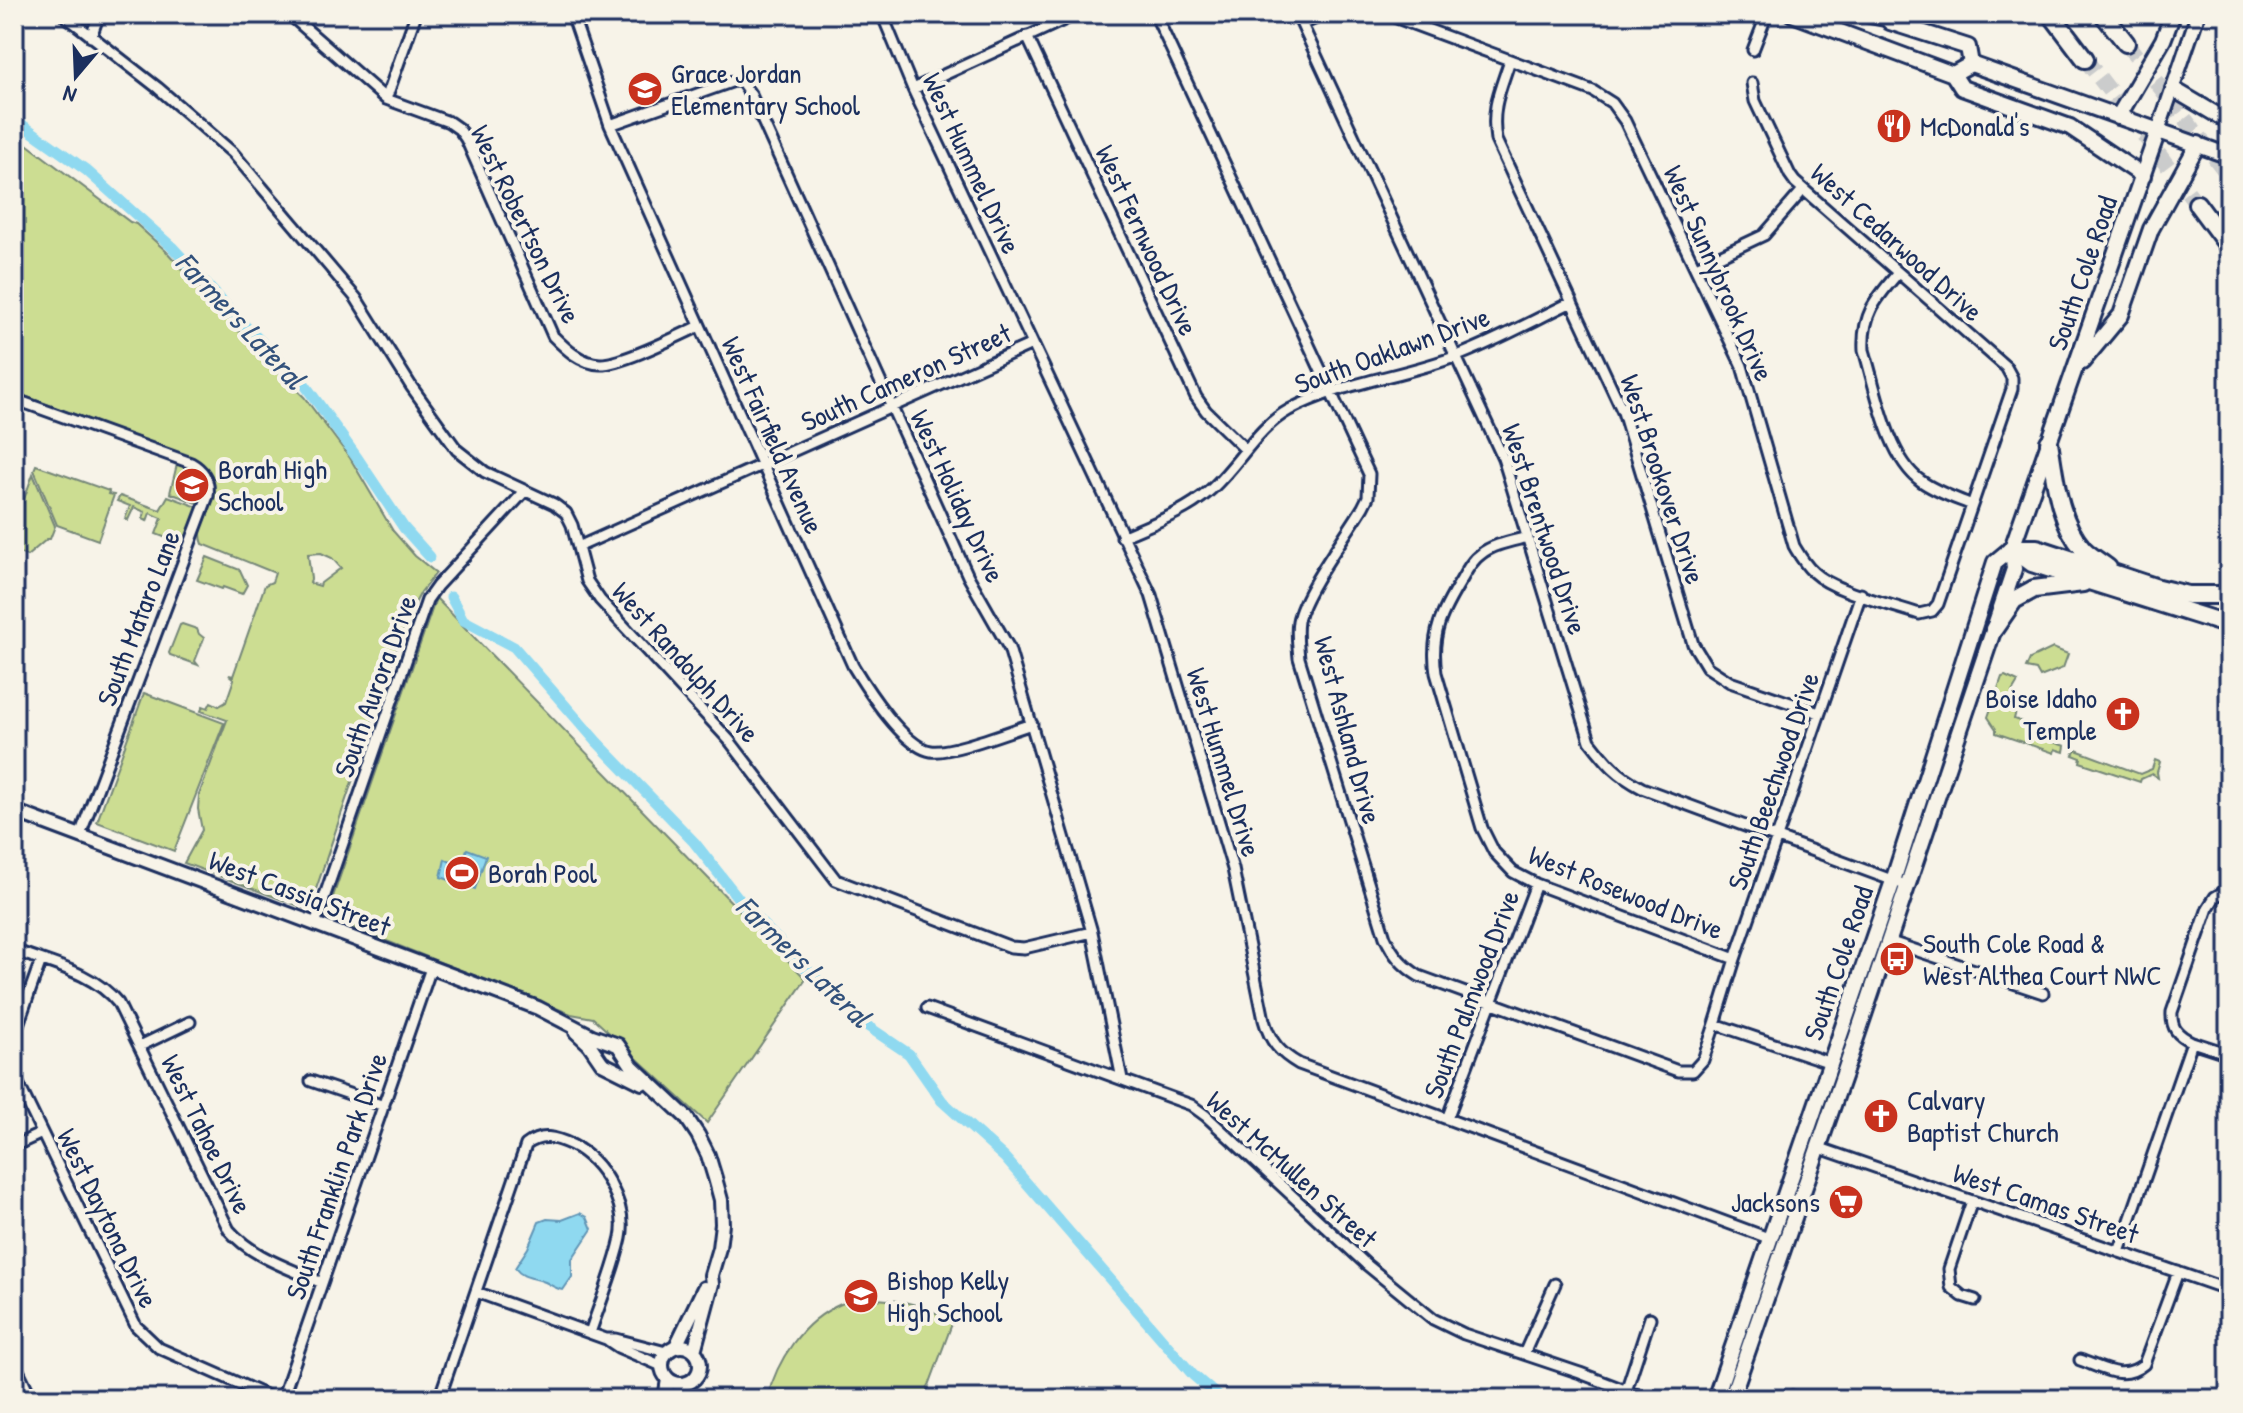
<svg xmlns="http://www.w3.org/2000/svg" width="2243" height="1413" font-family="'Patrick Hand',sans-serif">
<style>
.green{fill:#ccdd92;stroke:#748678;stroke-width:2;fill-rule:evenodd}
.water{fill:#8fd9f0;stroke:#6195b6;stroke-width:2}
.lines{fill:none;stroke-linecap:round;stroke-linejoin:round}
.canal{stroke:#8fd9f0;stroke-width:11}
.highway-tunnel{stroke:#cbcccc;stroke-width:16;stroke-dasharray:16 8;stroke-linecap:butt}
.street-casing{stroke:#1b2f5e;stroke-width:15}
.secondary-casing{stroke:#1b2f5e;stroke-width:18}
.primary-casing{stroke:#1b2f5e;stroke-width:20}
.highway-casing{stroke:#1b2f5e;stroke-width:22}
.street{stroke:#f7f3e8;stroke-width:9}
.secondary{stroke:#f7f3e8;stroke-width:12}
.primary{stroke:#f7f3e8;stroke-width:14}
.highway{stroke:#f7f3e8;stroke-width:16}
.labels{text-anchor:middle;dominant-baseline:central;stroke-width:8;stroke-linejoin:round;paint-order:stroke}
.poi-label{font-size:28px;fill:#1b2f5e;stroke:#f7f3e8;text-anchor:start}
.street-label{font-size:28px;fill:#1b2f5e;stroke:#f7f3e8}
.water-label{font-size:30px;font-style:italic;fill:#32517b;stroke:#f7f3e8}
</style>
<rect width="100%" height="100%" fill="#f7f3e8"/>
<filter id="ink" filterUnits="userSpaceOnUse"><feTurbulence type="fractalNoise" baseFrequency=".0125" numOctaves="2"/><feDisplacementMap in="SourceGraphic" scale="16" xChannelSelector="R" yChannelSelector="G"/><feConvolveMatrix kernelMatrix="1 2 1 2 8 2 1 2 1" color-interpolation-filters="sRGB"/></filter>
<g filter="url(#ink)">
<path class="green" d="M16,136l114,86 6,2 30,27 90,99 48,47 46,61 43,73 22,25 21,17 -15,19 -14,26 -97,289 -3,2 -123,-46 18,-33 -4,-21 1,-14 28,-75 -26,-9 2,-5 5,2 3,-6 8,4 7,-4 8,-23 -5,-4 4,1 32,-91 7,-3 3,-9 -72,-29c-12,-27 36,-55 -6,-84l-183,-68v-251zM321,553l11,5 9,10 -20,15 -1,3 -10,-3 1,-4 -3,-25z
M177,464c24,9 31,14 23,40l-30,-11z
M36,465l73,26 -1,3 6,1 -16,45 -41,-15 -23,-55z
M33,474l22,52 -5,13h-3l-20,17 -13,-5v-24z
M120,496l40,14 8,-14 30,11 -12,34 -4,3 -26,-10 6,-16 -12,-5 -3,8 -4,-2 2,-7 -11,-5 -6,13 -3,-1 5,-13 -13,-5z
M207,557l33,13 7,15 -5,9 -19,-7 -1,2 -25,-9z
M436,598l370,381 -99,144 -114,-105 -22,-4 -245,-97z
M182,624l15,5 2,5 5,4 -9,23 3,4 -28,-10 -1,-2 11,-28z
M2053,648l15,6 -5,14 -23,9 -4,-7 -10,-2 4,-9z
M2005,676l13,6 -6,10 5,15 -3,12 11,4 8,15 4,-1 28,9 -1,6 -9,-3 -1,4 -58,-20v-4l-8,-12 14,-40z
M144,693l80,30 -50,128 -77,-29z
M2076,750l64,24 12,-5 3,-9 5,2 -3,10 1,6 -6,-4 -11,5 -1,3 -60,-20 1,-4 -8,-3z
M866,1299c39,0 52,5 87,22l-29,78h-157c10,-39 35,-78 74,-95 7,-3 17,-3 25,-5z"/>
<path class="water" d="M467,849l19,7 -11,33 -34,-12 4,-18 15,8z
M580,1213l7,4 5,12 -20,30v18l-9,13c-7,-1 -12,-5 -18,-8 -12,-5 -22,-3 -30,-14l13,-20 11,-26 8,-3 15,1z"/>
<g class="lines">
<path class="canal" d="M14,119l72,51 86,77 69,75 64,63 53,74 46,69 26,29
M451,597l12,23 51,27 83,95 97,100 52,66 111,111 52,35 33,47 63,57 188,217 28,24"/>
<path class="highway-tunnel" d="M2126,43l103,133
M2085,59l112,145"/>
<defs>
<path id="street" d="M63,14l95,74 75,65 123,145 55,88 46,64 28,22 69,32 12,9 6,12 15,56 13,19 129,140 107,140 175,67 13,1 68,-16
M289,14l97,85 63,23 10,7 7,10 87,197c13,13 27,27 47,28 21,1 78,-28 100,-38
M572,14l38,111 243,541c14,23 51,81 78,85 20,3 78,-20 101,-27
M882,14l31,75 238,506 82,274 31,151c6,22 16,33 35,44l472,175
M1155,14l214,460 -1,23 -5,10c-16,27 -60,86 -65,114 -2,13 0,25 1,37l86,279c8,18 18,29 34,39l259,95h15l10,-11 12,-36 20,-65 126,-365
M1297,14l206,444 87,283c17,22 27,34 52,47l266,98
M1386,14l207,77 19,12 13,18 117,245 52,180c6,10 11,19 19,26 21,20 77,32 106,42l13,-3 6,-7 74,-215v-11l-6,-11 -211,-185 -5,-7 -35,-74 -3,-18
M1302,24l24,-10
M1027,36l169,361 10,14 40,39
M91,37l8,-23
M1753,50l14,-36
M1510,60c-10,31 -19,47 -14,80l127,272 70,232 14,23 23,15 89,31
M913,89l164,-75
M386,99l30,-85
M610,125l124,-44h7l10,14 217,481 41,72 83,284 30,147
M1696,267l68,-32 39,-45
M1898,273c-22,26 -36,41 -34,77 12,39 23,107 57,131 15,11 34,17 51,24
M14,399l177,64c14,8 19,18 17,33l-128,339
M1122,537c29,-13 62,-24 86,-45 29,-24 47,-63 81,-82 53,-28 113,-33 168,-54 39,-15 77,-36 115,-54
M1528,537c-15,4 -35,7 -47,17 -9,6 -14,16 -19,25 -20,33 -32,54 -26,94l46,155 12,24 19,20 23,12 199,75
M578,547l454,-203
M315,924l112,-324 10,-14 88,-95
M1888,941l155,52
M14,950c36,14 79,22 104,53l111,227c24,28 61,38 93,53
M927,1008l264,97 15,11 161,149 66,54 31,15 116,39 68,26
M1715,1024l116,39
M14,1036l27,-76
M2192,1042l37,12
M140,1046l50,-24
M14,1075l122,251 23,22 115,51
M311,1081l73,25
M1447,1119l89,-235
M14,1146l28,-13
M1817,1147l412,143
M1972,1201l-23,68 2,18 11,9 13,4
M2119,1252l73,-210c-15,-7 -21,-14 -20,-30l36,-104 7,-11 14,-8
M476,1292l130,47h10l50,13
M609,1341l9,6 44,19
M1524,1354l31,-70
M2080,1360c23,8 43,22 64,4l34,-92
M14,1362l18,37
M1626,1391l24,-73
M282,1399l149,-431
M439,1399l87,-254c15,-12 29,-8 46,0 30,15 56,59 49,93 -7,32 -21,65 -31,95
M1784,1399l8,-3 8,3"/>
<path id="secondary" d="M2158,131l40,-117
M14,811l477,179 47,18 54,28 26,9 14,21 54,51 12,18 10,20 7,23 6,22 1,24 -3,24 -8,27 1,9 -18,67
M576,1032l13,12 13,19 40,20
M676,1346l28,-58
M662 1365a19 19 0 1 1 38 0a19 19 0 1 1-38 0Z
M665,1399l3,-20"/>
<path id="primary" d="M1792,14l161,60 18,-10 258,92
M1890,22l78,25 3,17
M1953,74l9,14 108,39 73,49
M2173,89l56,33
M2118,117l45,-77 10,-26
M2082,362l39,-47 30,-86 47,-85
M1715,1399l178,-518 102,-319 17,-14
M1731,1399l115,-331 168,-499 -2,-21 146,-417"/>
<path id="highway" d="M1870,14l30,6 20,-6
M2051,14l34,45
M2103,14l23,29
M2197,204l32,43
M2049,442c6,36 9,78 34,107 7,7 17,13 25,19
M2012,548l20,15 197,62
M2012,548h25l121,40 30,7h32l9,-2
M1994,629l20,-29 20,-11 49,-6"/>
</defs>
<use href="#street" class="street-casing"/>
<use href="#secondary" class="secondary-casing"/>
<use href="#primary" class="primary-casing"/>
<use href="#highway" class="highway-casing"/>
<use href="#street" class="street"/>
<use href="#secondary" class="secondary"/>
<use href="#primary" class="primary"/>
<use href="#highway" class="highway"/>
</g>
</g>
<defs>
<symbol id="school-disc" viewBox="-11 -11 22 22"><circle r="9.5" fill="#c8321e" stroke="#f7f3e8"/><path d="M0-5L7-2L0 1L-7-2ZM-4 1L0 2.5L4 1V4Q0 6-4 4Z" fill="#fff"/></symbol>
<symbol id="restaurant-disc" viewBox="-11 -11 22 22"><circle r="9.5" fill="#c8321e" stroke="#f7f3e8"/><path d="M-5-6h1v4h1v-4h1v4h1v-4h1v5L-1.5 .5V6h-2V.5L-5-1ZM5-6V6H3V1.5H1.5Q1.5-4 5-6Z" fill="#fff"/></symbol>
<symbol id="church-disc" viewBox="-11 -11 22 22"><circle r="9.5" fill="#c8321e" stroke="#f7f3e8"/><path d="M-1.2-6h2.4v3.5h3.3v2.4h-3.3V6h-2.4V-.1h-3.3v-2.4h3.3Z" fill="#fff"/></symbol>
<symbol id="stadium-disc" viewBox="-11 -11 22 22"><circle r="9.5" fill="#c8321e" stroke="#f7f3e8"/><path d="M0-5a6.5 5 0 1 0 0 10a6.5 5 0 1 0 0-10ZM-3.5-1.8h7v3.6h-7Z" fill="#fff"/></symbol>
<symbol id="bus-disc" viewBox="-11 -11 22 22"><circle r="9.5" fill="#c8321e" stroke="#f7f3e8"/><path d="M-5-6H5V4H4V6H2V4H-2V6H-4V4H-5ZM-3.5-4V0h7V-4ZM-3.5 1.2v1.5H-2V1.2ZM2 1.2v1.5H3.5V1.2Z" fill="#fff"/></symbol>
<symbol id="supermarket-disc" viewBox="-11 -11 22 22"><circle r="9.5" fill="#c8321e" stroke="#f7f3e8"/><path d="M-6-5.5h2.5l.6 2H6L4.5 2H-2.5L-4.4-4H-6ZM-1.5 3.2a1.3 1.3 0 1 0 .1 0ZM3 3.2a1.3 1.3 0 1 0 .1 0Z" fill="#fff"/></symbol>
</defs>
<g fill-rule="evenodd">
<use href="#school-disc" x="625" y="69" width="40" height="40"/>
<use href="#restaurant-disc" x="1874" y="106" width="40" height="40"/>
<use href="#school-disc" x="172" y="465" width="40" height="40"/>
<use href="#church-disc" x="2103" y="694" width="40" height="40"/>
<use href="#stadium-disc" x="442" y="853" width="40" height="40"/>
<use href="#bus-disc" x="1877" y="939" width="40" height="40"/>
<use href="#church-disc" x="1861" y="1096" width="40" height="40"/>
<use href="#supermarket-disc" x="1826" y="1182" width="40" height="40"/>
<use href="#school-disc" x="841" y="1276" width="40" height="40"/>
</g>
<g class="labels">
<g class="poi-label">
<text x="671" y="73">Grace Jordan<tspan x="671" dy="32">Elementary School</tspan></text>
<text x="1920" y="126">McDonald's</text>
<text x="218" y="469">Borah High<tspan x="218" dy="32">School</tspan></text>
<text x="2097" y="698" text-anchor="end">Boise Idaho<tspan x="2097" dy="32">Temple</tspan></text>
<text x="488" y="873">Borah Pool</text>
<text x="1923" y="943">South Cole Road &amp;<tspan x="1923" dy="32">West Althea Court NWC</tspan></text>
<text x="1907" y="1100">Calvary<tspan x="1907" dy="32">Baptist Church</tspan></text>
<text x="1820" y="1202" text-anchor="end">Jacksons</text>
<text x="887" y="1280">Bishop Kelly<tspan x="887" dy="32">High School</tspan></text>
</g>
<g class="street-label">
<text transform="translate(972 163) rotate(65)">West Hummel Drive</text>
<text transform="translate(526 224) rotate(64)">West Robertson Drive</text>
<text transform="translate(1147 240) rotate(65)">West Fernwood Drive</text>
<text transform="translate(1897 242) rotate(42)">West Cedarwood Drive</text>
<text transform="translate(1719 273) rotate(66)">West Sunnybrook Drive</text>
<text transform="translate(2082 273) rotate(-71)">South Cole Road</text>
<text transform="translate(1392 350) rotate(-20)">South Oaklawn Drive</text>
<text transform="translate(906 377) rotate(-24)">South Cameron Street</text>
<text transform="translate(773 435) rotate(66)">West Fairfield Avenue</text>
<text transform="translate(1663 479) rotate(72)">West Brookover Drive</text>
<text transform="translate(958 496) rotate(65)">West Holiday Drive</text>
<text transform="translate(1545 529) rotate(72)">West Brentwood Drive</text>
<text transform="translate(138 618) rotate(-69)">South Mataro Lane</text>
<text transform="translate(686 662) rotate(48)">West Randolph Drive</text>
<text transform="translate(375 686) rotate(-70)">South Aurora Drive</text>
<text transform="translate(1348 730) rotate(75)">West Ashland Drive</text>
<text transform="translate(1224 762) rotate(73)">West Hummel Drive</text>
<text transform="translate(1773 781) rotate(-71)">South Beechwood Drive</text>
<text transform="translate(1626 892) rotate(22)">West Rosewood Drive</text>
<text transform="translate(300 893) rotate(21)">West Cassia Street</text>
<text transform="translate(1838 963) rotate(-71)">South Cole Road</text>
<text transform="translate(1471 994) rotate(-69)">South Palmwood Drive</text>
<text transform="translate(207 1134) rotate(64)">West Tahoe Drive</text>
<text transform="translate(1292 1169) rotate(42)">West McMullen Street</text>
<text transform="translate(336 1176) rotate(-71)">South Franklin Park Drive</text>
<text transform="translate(2046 1203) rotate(19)">West Camas Street</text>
<text transform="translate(108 1218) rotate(64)">West Daytona Drive</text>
</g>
<g class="water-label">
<text transform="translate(241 320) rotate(47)">Farmers Lateral</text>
<text transform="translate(804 961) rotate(44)">Farmers Lateral</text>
</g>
</g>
<rect width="2243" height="1413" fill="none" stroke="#f7f3e8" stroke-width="48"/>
<rect x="24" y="24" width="2195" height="1365" fill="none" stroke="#1b2f5e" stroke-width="3" filter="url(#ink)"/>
<g transform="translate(76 76) rotate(199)" stroke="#f7f3e8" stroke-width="6" paint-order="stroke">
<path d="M0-6L14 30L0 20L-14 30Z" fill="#1b2f5e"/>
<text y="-12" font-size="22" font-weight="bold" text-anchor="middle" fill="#1b2f5e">N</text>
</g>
</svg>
